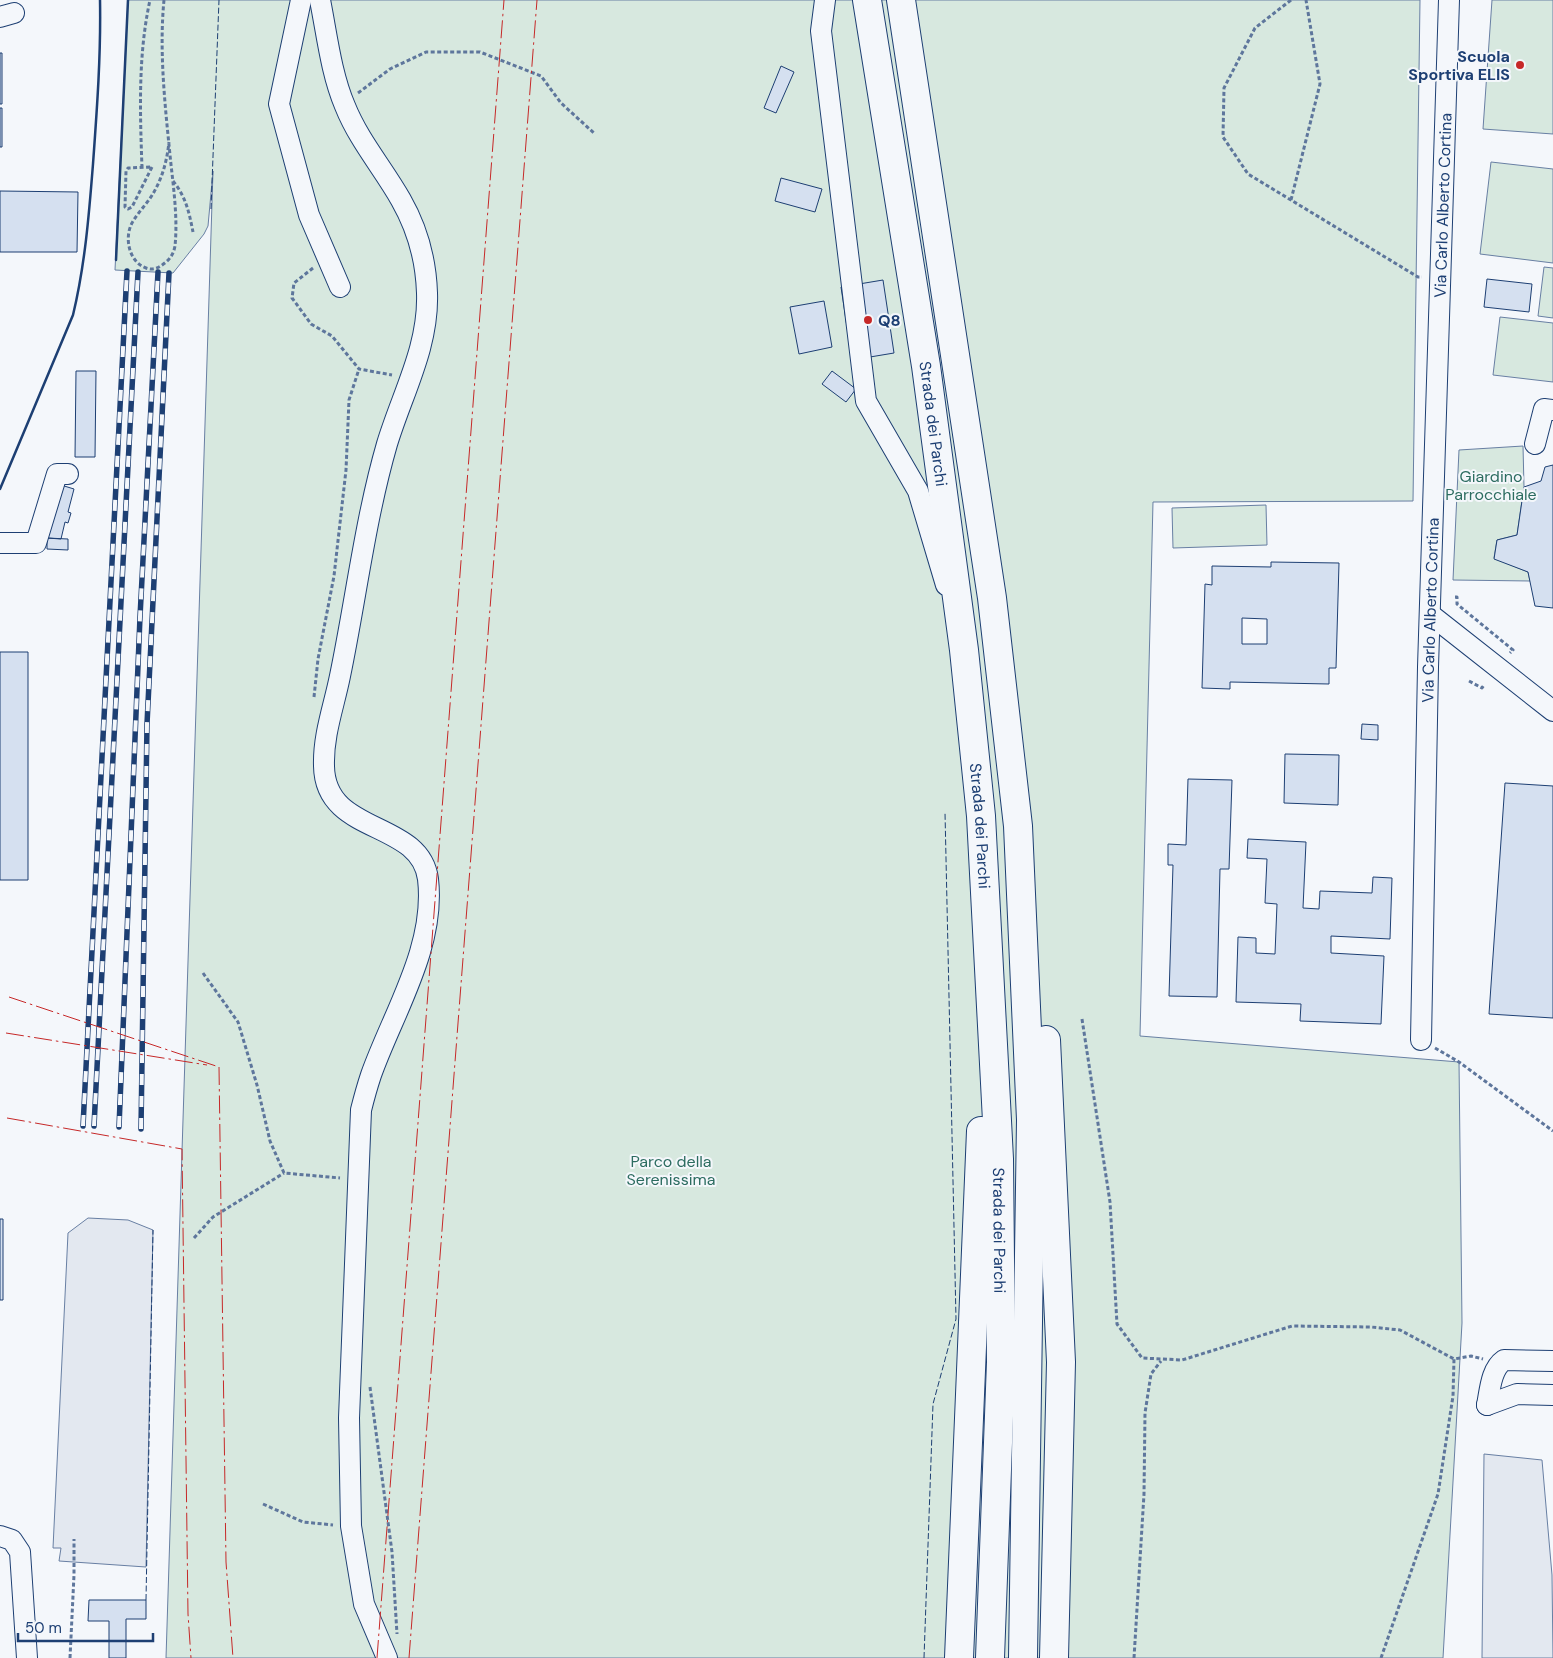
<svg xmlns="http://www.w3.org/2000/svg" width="1553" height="1658" font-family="'DM Sans',sans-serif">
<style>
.green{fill:#d7e8df;stroke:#687fa3}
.parking{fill:#e3e8f0;stroke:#687fa3}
.building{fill:#d5e0f0;stroke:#1d3f73;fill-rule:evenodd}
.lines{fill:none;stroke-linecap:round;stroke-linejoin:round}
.minor-casing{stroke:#1d3f73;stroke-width:22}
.highway-casing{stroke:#1d3f73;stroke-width:30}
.path{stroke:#5e769c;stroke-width:3;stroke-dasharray:4 2.5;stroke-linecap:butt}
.minor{stroke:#f4f7fb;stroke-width:20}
.highway{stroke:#f4f7fb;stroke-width:28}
.rail-casing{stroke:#1d3f73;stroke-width:5.5}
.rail{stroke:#f4f7fb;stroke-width:4;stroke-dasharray:11;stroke-linecap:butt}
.fence{stroke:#1d3f73;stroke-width:1;stroke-dasharray:6 2.5;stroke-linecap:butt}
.wall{stroke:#1d3f73;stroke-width:2.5}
.power{stroke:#c62828;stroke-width:1;stroke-dasharray:18 4 2.5 4;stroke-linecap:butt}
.poi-dot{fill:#c62828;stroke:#f4f7fb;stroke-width:2}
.labels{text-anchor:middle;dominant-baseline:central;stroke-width:4;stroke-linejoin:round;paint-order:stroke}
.poi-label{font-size:16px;font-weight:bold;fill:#1d3f73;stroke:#f4f7fb;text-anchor:end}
.street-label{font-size:16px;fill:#1d3f73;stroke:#f4f7fb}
.park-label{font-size:16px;fill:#2c6c60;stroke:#f4f7fb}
</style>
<rect width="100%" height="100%" fill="#f4f7fb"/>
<path class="green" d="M128,0h1292l-7,501 -260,1 -13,534 319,26 3,261 -19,335h-1277l47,-1487 -5,55 -4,8 -31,39 -58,-3z
M1492,0h61v134l-70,-5z
M1491,162l62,7v94l-73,-9z
M1544,267l9,1v50l-15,-2z
M1500,317l53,6v59l-60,-7z
M1523,446l1,41 -7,48 -20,5 -3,18 34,14 2,9 -77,-1 6,-130z
M1266,505l1,40 -94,3 -1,-40z"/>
<path class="parking" d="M88,1218l40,2 25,10 -7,337 -87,-6 2,-13h-8l15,-315z
M1484,1454l58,6 10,115 1,83h-71z"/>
<path class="building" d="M0,53h2v51h-2z
M781,66l13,6 -18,41 -12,-5z
M0,108h2v39h-2z
M781,178l41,11 -7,23 -40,-11z
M0,191l78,1 -1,60h-77z
M1487,279l45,5 -3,28 -45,-5z
M883,280l11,73 -42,7 -11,-73z
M824,301l8,46 -33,7 -9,-47z
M76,371h20l-1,86h-20z
M832,371l24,18 -10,13 -24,-18z
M1553,465v143l-18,-2 -7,-34 -34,-13 3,-19 20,-5 7,-48 17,-6 4,-14z
M61,485l13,4 -6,23 3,1 -3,10 -3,-1 -4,17 -14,-1z
M47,538l21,1v11l-21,-1z
M1271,562l68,1 -3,105h-7v16l-99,-2v7l-28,-1 3,-104 7,1v-19l59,1zM1242,618l25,1v25h-25z
M0,652h28v228h-28z
M1362,724l16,1v15l-17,-1z
M1285,754l54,1 -1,50 -54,-2z
M1188,779l44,1 -3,89h-9l-3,128 -48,-1 4,-131h-5v-21l18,1z
M1505,783l48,3v232l-64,-4z
M1248,839l58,3 -3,66 16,1 1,-18 52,2 1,-16 19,1 -2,61 -59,-3v17l53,3 -3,68 -81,-3 1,-17 -65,-2 2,-65 18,1v15l19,1 2,-50 -12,-1 2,-44 -20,-1z
M0,1219h3v81h-3z
M89,1600h57v19h-20v39h-17v-37h-21z"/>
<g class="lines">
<defs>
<g id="minor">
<path d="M301,0l-22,104 30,111 31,72"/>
<path d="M320,0c7,35 11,73 25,106 14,35 38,62 56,94 16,28 25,61 26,93 2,54 -25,101 -40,151 -22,76 -31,155 -47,232 -6,30 -17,59 -16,90 1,70 96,53 104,113 8,68 -35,134 -57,196 -4,12 -7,23 -10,35l-12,308 2,108 13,78 23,54"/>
<path d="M825,0l-4,31 45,370 52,90 28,94"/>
<path d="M0,17l14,-4"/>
<path d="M1535,444l9,-35 9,1"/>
<path d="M0,543h36l21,-69h11"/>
<path d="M1431,615l122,96"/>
<path id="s1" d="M1421,1040l7,-373 21,-667"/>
<path d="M1487,1405c3,-15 4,-36 17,-45l49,1"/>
<path d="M1487,1405l30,-11 36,1"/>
<path d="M0,1536l12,4 8,12 7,106"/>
</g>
<g id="highway">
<path id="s2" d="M867,0l59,366 38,284 17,166 18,343 2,203 -11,296"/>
<path d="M901,0l91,598 26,228 13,294 -8,538"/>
<path d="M1046,1040l15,322 -7,296"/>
<path d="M959,1658l22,-527"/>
</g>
</defs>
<use href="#minor" class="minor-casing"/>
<use href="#highway" class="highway-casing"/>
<path class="path" d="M164,0c-5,51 1,105 6,155 3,30 8,61 5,91 -1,6 -4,12 -9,16 -6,5 -12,9 -20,6 -17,-6 -22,-30 -14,-45 6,-11 16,-20 22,-31 9,-16 13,-32 15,-50
M1291,0l-36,28 -31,60 -1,49 25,37 170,103h4
M358,93l32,-24 36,-17h54l61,24 20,27 34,31
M152,167l-20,40 -4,2 -3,-2 1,-36 2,-3z
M142,168c-2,-57 -4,-113 8,-168
M173,181c13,16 16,31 20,51
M1291,200l29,-116 -14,-84
M313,268l-19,15 -2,15 19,26 21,12 27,33 33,6
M1455,597h2v7l56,46 -3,3
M1469,681l13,7 2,-3
M314,697l4,-38 16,-83 12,-106 3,-70 10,-31
M203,973l35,49 19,63 13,56 14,32 56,5
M1082,1019l28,183 7,122 25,34 40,2 110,-34 79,1 29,3 54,29
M1435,1048l24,14 94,69
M194,1238l19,-21 71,-44
M370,1387l22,165 5,82
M263,1504l40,18 30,3
M70,1658l4,-83v-36
M1134,1658l10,-164 1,-81 6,-39 10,-13
M1381,1658l57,-164 15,-98 1,-37 17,-3 12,3"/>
<use href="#minor" class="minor"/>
<use href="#highway" class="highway"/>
<defs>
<path id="rail" d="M83,1126l44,-855
M94,1126l44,-854
M119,1127l21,-510 18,-345
M141,1129l6,-405 22,-451"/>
</defs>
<use href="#rail" class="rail-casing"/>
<use href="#rail" class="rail"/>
<path class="fence" d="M211,209l8,-209
M146,1600l7,-370
M924,1658l9,-254 23,-85 -11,-507"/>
<path class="wall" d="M116,260l12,-260
M0,489l73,-174c12,-50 16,-100 20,-151 4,-55 8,-109 7,-164"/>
<path class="power" d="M9,997l210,70
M6,1033l201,32
M219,1067l7,495 7,96
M7,1118l175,31 6,465 3,44
M377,1658l127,-1658
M409,1658l128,-1658"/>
</g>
<g class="poi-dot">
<circle cx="1520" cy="65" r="5"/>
<circle cx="868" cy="320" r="5"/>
</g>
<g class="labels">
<g class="poi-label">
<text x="1510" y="56">Scuola<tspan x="1510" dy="18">Sportiva ELIS</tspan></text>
<text x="878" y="320" text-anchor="start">Q8</text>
</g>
<g class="street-label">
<text stroke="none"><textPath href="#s1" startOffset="835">Via Carlo Alberto Cortina</textPath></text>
<text stroke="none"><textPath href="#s2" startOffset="429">Strada dei Parchi</textPath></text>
<text stroke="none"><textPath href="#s1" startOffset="430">Via Carlo Alberto Cortina</textPath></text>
<text stroke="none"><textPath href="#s2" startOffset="834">Strada dei Parchi</textPath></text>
<text stroke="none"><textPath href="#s2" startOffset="1239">Strada dei Parchi</textPath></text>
</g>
<g class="park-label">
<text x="1491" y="476">Giardino<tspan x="1491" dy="18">Parrocchiale</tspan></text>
<text x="671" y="1161">Parco della<tspan x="671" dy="18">Serenissima</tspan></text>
</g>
</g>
<path d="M18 1633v8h135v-8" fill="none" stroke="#1d3f73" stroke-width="2.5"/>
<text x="25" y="1633" font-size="15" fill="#1d3f73" stroke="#f4f7fb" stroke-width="4" paint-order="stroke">50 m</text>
</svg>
